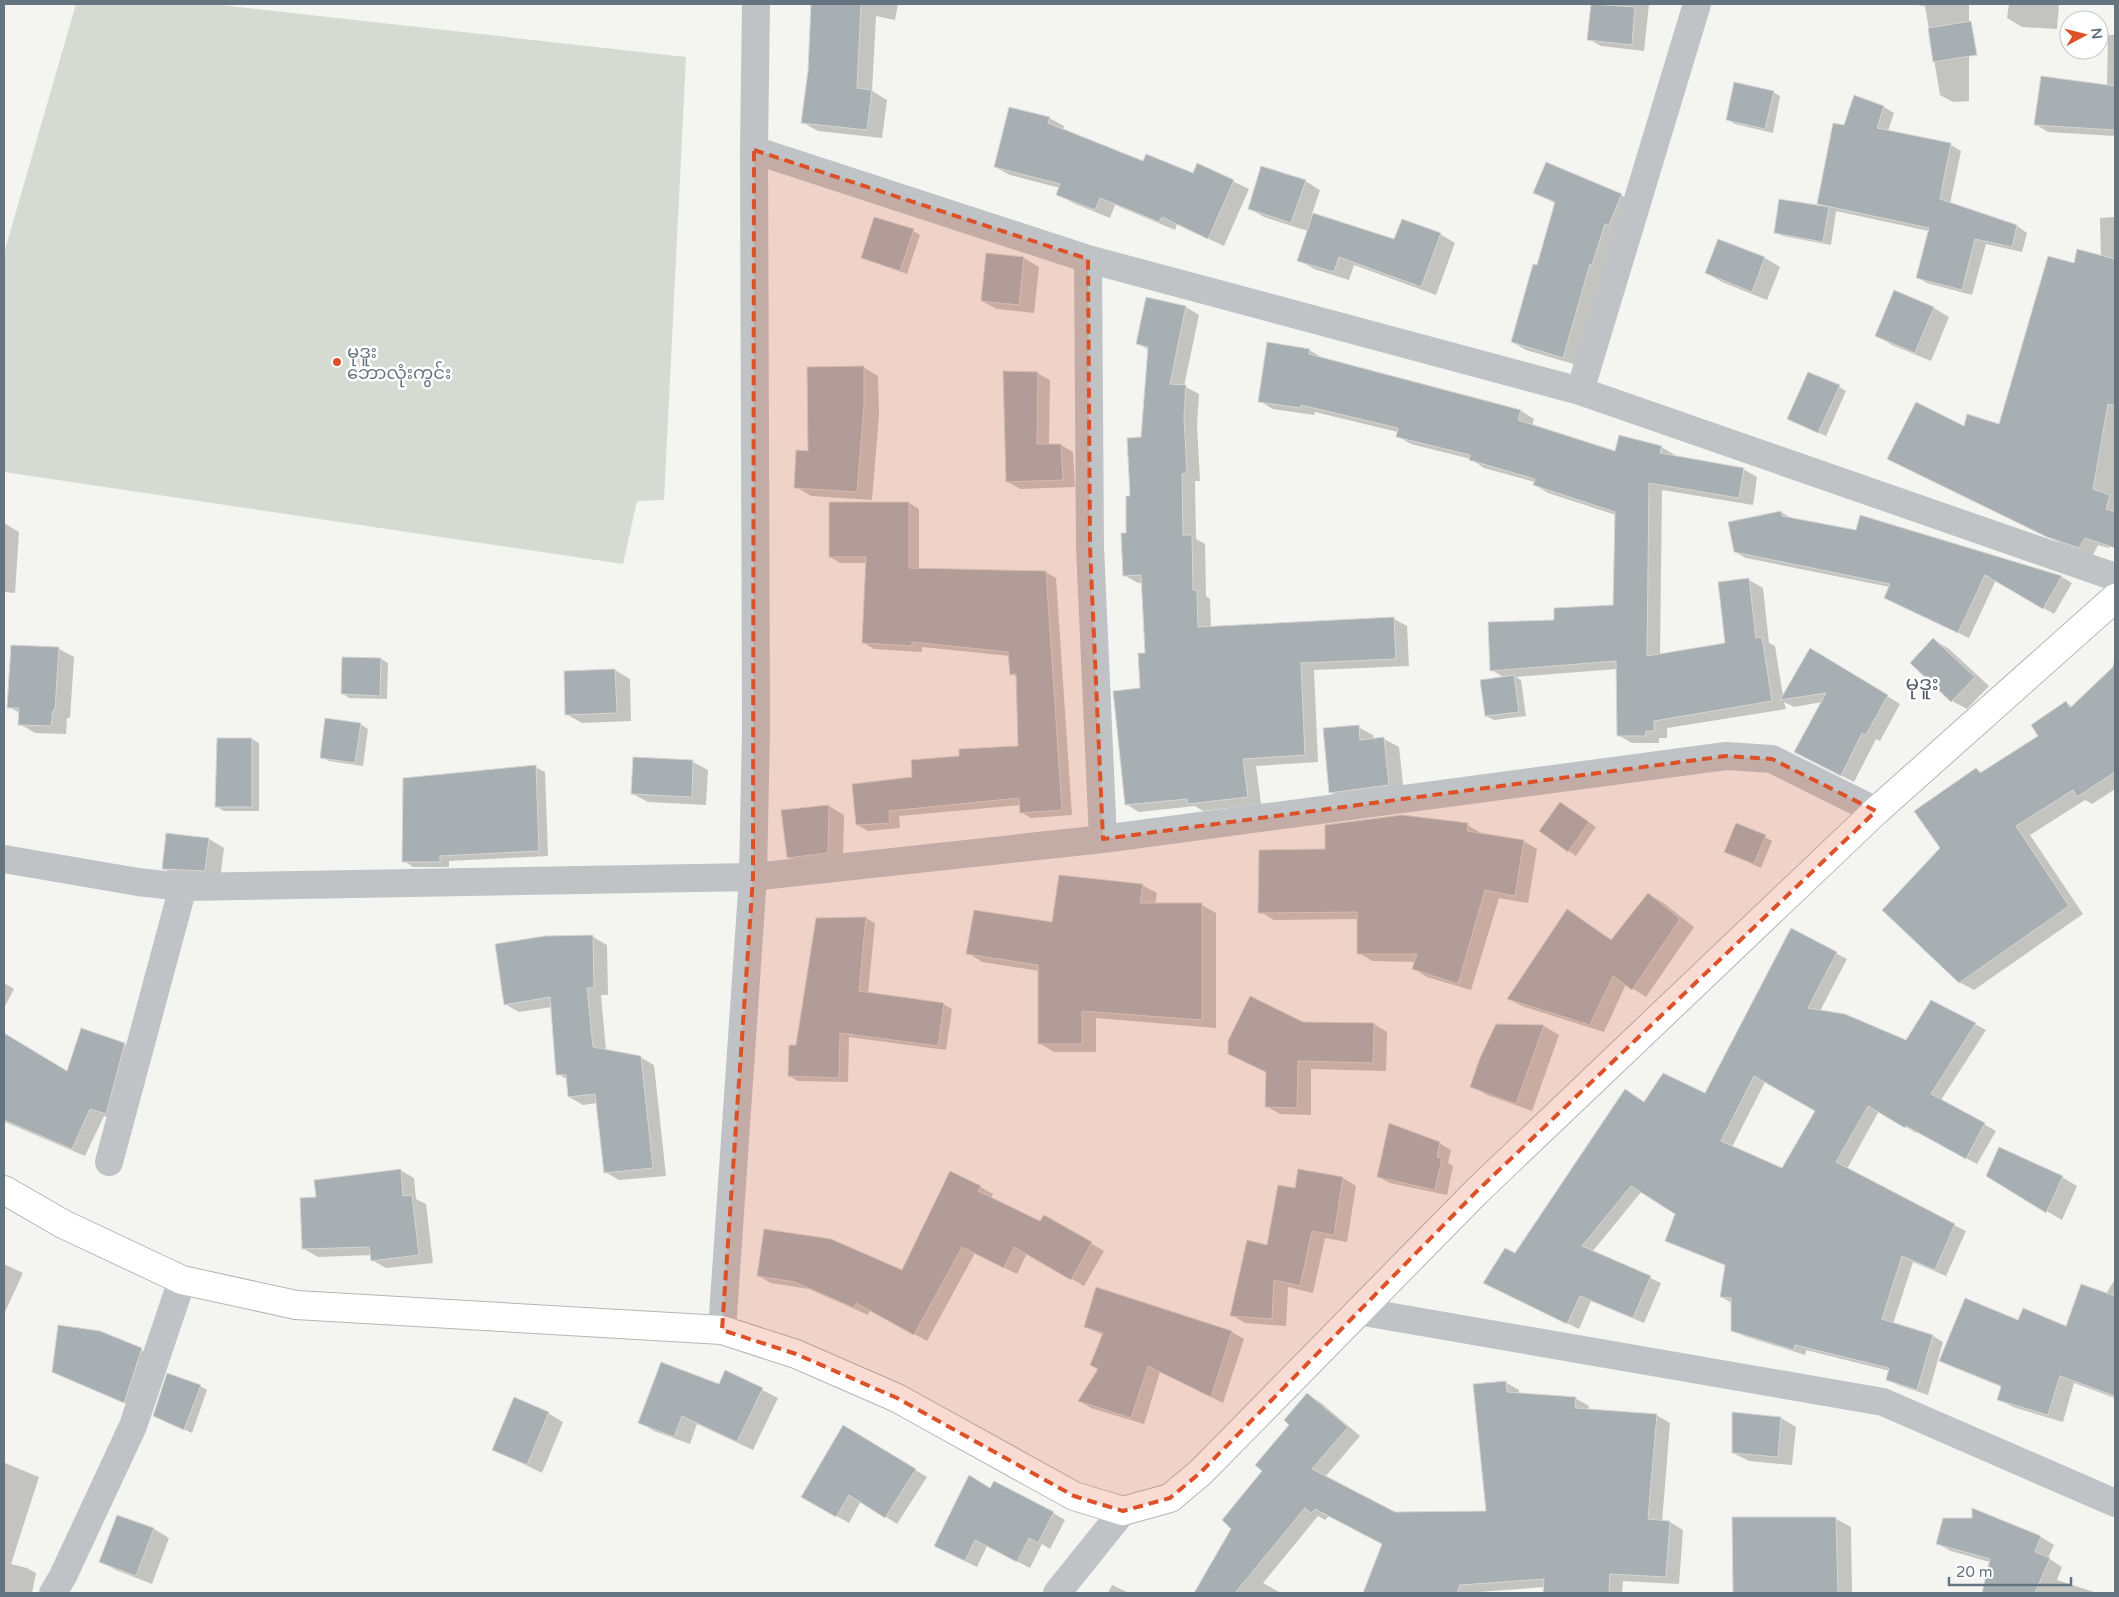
<svg xmlns="http://www.w3.org/2000/svg" width="2119" height="1597" font-family="'Varela Round','Noto Sans Myanmar',sans-serif">
<style>
.green{fill:#d5dbd2}
.shadow{fill:#0003;fill-rule:evenodd}
.building{fill:#a7afb3;stroke:#d6d6d3;fill-rule:evenodd}
.lines{fill:none;stroke-linecap:round;stroke-linejoin:round}
.major-casing{stroke:#b2b7ba;stroke-width:30}
.minor{stroke:#bfc3c6;stroke-width:28}
.major{stroke:#fff;stroke-width:28}
.marked{fill:#dd5128;fill-opacity:0.2;stroke:#dd5128;stroke-width:4;stroke-dasharray:10 6;stroke-linejoin:round}
.poi-dot{fill:#dd5128;stroke:#fff;stroke-width:2}
.labels{text-anchor:middle;dominant-baseline:central;stroke-width:5;stroke-linejoin:round;paint-order:stroke}
.poi-label{font-size:18px;fill:#647481;stroke:#fff;text-anchor:start}
.quarter-label{font-size:20px;fill:#525d66;stroke:#fff}
</style>
<rect width="100%" height="100%" fill="#f4f4f1"/>
<path class="green" d="M76,4h135l475,53 -22,443 -27,1 -14,63 -619,-92v-219z"/>
<path class="shadow" d="M820,4h78l-3,16 -19,-4 -4,75 15,9 -5,38 -64,-7 -16,-9z
M1592,4h57l-5,47 -43,-5 -13,-7z
M1909,4h60v97l-16,1 -13,-7 -15,-89z
M2009,4h50l-2,25 -35,-2 -15,-9z
M2108,35h7v101l-67,-4 -13,-8 72,-38z
M1773,92l7,4 -7,37 -38,-9 -7,-4z
M1884,107l10,6 -6,18 63,14 10,6 -11,53 67,22 10,7 -5,19 -36,-8 -14,51 -45,-12 -10,-6 12,-46 -93,-20 -5,34 -48,-9 -8,-4 50,-25 -7,-4 27,-77z
M1049,118l15,8 -1,4 81,32 49,13 5,-10 51,24 -25,57 -47,-22 -2,6 -60,-25 -5,13 -37,-15 -15,-9 2,-6 -50,-13 -15,-8z
M1305,181l15,9 -8,24 83,27 45,-7 15,9 -19,52 -82,-30 -5,15 -35,-11 -15,-9 9,-29 -44,-14 -15,-9z
M1535,193l86,2 14,8 -58,162 -51,-15 -14,-8 26,-75 18,-63z
M2115,217v327l-4,-2 -2,6 -11,-3 -5,10 -31,-11 -160,-78 62,-38 36,-2 74,-161 27,-8 -1,-39z
M913,231l7,4 -13,39 -45,-16z
M1719,241l46,17 15,9 -13,33 -45,-18 -16,-9z
M1024,258l15,9 -5,46 -37,-4 -15,-8z
M1186,307l13,8 -15,71 15,8 -2,31 3,56h-5l1,58 9,5 1,52 4,3 1,28 183,-8 13,7 2,40 -95,4 4,92 -62,4 5,38 -58,7 -8,-5 -56,6 -13,-8 20,-150 -4,-71h-4l-14,-8 7,-78 11,-59 7,-88 -11,-6z
M1934,308l15,9 -18,44 -39,-16 -15,-9z
M1309,350l14,8 198,53 13,8 -2,6 84,28 45,-6 14,8 -1,2 69,12 14,8 -4,28 -91,-15 -2,165 66,-11 23,-64 14,8 6,55 6,3 8,50 40,-39 77,47 -20,37 -4,-2 -22,43 -45,-23 13,-57 -28,5 -10,-5 2,7 -119,19v10h-8v5h-27l-14,-8 -1,-66 -101,8 5,3 5,36 -32,4 -8,-4 18,-39 -13,-7 65,-49 59,-15 1,-91 -68,-22 -13,-8v-3l-51,-14 -13,-9 -60,-15 -14,-8 1,-4 -83,-20 -1,3 -41,-6 -13,-8zM1659,449h3l-3,10z
M863,367l15,9 1,38 -7,86 -61,-4 -15,-9 13,-35z
M1037,373l13,7 -1,65h12l12,7 2,35 -55,2 -12,-7z
M1839,387l7,4 -20,45 -31,-14z
M909,503l10,6v60l127,3 10,6 16,237 -41,3 -10,-6 -1,-7 -121,11 1,12 -32,3 -11,-6 57,-47 47,-21 59,-10 -3,-70 -5,-3 -2,-18 -88,-9v5l-48,-3 -10,-6 3,-80h-27l-10,-6z
M1781,512l10,6 66,14 4,-16 201,61 10,6 -18,31 -58,-34 -27,58 -83,-40 4,-11 -144,-29 -11,-6z
M4,523l15,9 -4,61 -11,-1z
M1934,640l15,9 40,37 -22,23 -15,-8z
M59,649l15,8 -4,61h-3l-1,16 -31,-1 -15,-9v-11l-11,-6z
M2115,658v131l-23,15 -7,-4 -55,35 53,79 -109,76 -15,-8 -18,-134 35,-79 7,4 57,-37 26,-33 7,4 39,-38z
M381,659l7,4 -1,36 -38,-1 -7,-5z
M615,670l15,9 1,42 -49,2 -16,-9z
M360,724l8,5 -5,37 -34,-5 -7,-4z
M1358,727l15,8 1,5 10,-1 15,8 5,46 -59,8 -15,-9z
M252,739l7,4v68h-35l-7,-4z
M693,762l15,8 -2,35 -58,-3 -15,-8z
M535,767l10,5 3,84 -99,5v6h-36l-9,-6z
M829,806l15,9 -1,46 -40,5 -15,-9z
M1567,807l29,20 -20,29 -35,-25z
M1467,825l14,8v2l42,6 14,8 -9,54 -29,-5 -28,92 -44,-13 -13,-8 2,-7 -44,-1 -13,-8 -1,-34 -84,1 -14,-8 66,-61z
M1765,837l7,4 -11,27 -36,-16z
M209,839l15,9 -4,31 -42,-2 -15,-9z
M1142,885l15,8 -2,11 47,1 14,8v115l-120,-10v34h-42l-15,-9v-72l-57,-9 -14,-9 85,-29z
M1648,894l14,8 32,25 -48,70 -20,-13 -22,48 -82,-26 -13,-7 58,-88 45,29z
M866,918l9,5 -7,70 75,11 9,5 -6,41 -97,-13 -1,45 -50,-1 -9,-5 8,-30z
M1791,930l56,29 -27,52 87,31 68,-18 11,6 -45,70 55,31 -19,33 -60,-33 -1,2 -37,-22 -32,58 50,28 69,34 -20,45 -33,-14 -20,62 40,12 10,6 -15,53 -30,-10 -11,-6 3,-8 -84,-21 -1,5 -61,-19 -11,-6 -1,-27 -11,-6 5,-31 -60,-26 10,-26 -34,-23 -50,61 69,31 -17,40 -53,-22 -12,28 -95,-46 31,-28 130,-152 61,-8zM1765,1082l52,28 -35,60 -50,-23z
M593,937l14,8 1,50h-7l5,56 34,6 14,8 12,111 -47,4 -14,-8 -8,-69 -14,2 -14,-8 -1,-17 -10,-6 -6,-67 -33,5 -14,-8z
M4,983l10,6 -10,19z
M1303,1023l71,1 13,8 -1,39 -75,-2v46l-31,-1 -14,-8 1,-33 -38,-20z
M1496,1026h48l15,9 -27,76 -45,-16 -15,-9z
M4,1034l64,39 56,-29 14,8 -19,69 -15,-5 -19,40 -80,-34 -1,2z
M1439,1143l12,7 -3,13 5,3 -6,29 -57,-12 -12,-6z
M400,1170l14,8 2,21 10,5 7,59 -47,5 -14,-8v-5l-54,2 -14,-8z
M1299,1171l44,7 13,8 -9,56 -22,-4 -12,55 -25,-6 -2,39 -41,-3 -13,-8 36,-68 28,-58z
M1987,1176l75,1 15,9 -15,34z
M980,1187l13,7 -2,4 50,25 3,-7 60,35 -20,35 -57,-33 -10,21 -42,-21 -48,88 -57,-31 -2,5 -59,-26 -38,-6 -13,-7 144,-4z
M4,1264l19,9 -19,41z
M2115,1279v119l-41,-15 -11,39 -50,-15 -15,-8 4,-12 -47,-19 -14,-8 78,-39 48,7 39,-34z
M1097,1289l135,43 12,7 -21,64 -63,-31 -16,52 -53,-16 -12,-7 20,-32 4,-34 -18,-8z
M141,1350l7,4 -16,52 -71,-30z
M726,1372l52,26 -25,52 -56,-26 -7,20 -36,-13 -15,-9 80,-36z
M1505,1382l14,8v4l56,4 14,8 -1,4 68,5 14,8 -8,99h8l13,8 -4,54 -56,-3 -1,12h-78l1,-6 -81,6h-71l-4,-2 5,-41 -65,-34 -4,4 -7,-4 -55,67 18,10h-86l112,-198 13,7 40,34 -35,41 70,36 93,-1z
M200,1386l7,4 -15,43 -30,-14z
M548,1413l15,9 -21,51 -49,-24z
M1733,1414l48,4 15,9 -4,38 -43,-4 -16,-8z
M843,1427l84,50 -30,47 -36,-23 -12,22 -46,-26z
M5,1463l34,14 -28,87 16,4 9,5 -4,20h-28z
M991,1489l62,24 12,7 -15,29 -8,-5 -12,24 -43,-22 -10,21 -29,-14z
M1974,1509l67,28 13,8 -6,13 14,9 -5,13 40,13h-114l7,-31 -39,-11 -13,-7 35,-24z
M118,1516l36,13 15,9 -17,46 -36,-14 -15,-8z
M1734,1518l102,1 15,8 1,66h-118z
M1112,1585l17,8h-21z"/>
<path class="building" d="M811,4h50l-4,84 15,2 -5,40 -66,-7 7,-52z
M1591,4l44,3 -3,38 -45,-5z
M1971,21l6,34 -44,7 -5,-34z
M2041,76l74,10v44l-81,-5z
M1734,82l40,9 -9,38 -39,-9z
M1854,95l30,11 -7,22 74,15 -11,56 77,26 -5,22 -37,-8 -13,51 -46,-12 13,-50 -112,-24 16,-81 11,2z
M1009,107l41,10 -2,6 95,38 3,-7 47,19 4,-10 37,17 -26,59 -46,-22 -3,5 -59,-24 -5,12 -39,-15 4,-11 -66,-17z
M1546,162l76,32 -13,31 -4,-1 -13,41 -2,-1 -27,94 -52,-16 22,-78 4,1 18,-63 -22,-9z
M1261,166l45,14 -15,43 -43,-14z
M1779,199l50,8 -6,35 -49,-9z
M1313,213l81,26 8,-20 39,14 -20,54 -82,-30 -5,15 -37,-11z
M874,217l40,12 -14,42 -39,-13z
M1718,239l47,18 -13,35 -47,-19z
M2077,249l38,10v147l-7,-2 -15,85 17,6 -4,14 9,3v36l-30,-10 -6,10 -32,-11 -160,-78 29,-57 48,24 3,-12 32,10 49,-168 26,7z
M986,253l38,4 -5,48 -38,-4z
M1894,290l40,17 -19,46 -40,-17z
M1146,297l40,9 -16,78 16,1 -2,31 3,57 -5,1 1,61h9l1,55h4l1,37 196,-10 2,42 -95,4 4,92 -62,4 5,38 -60,7 -1,-5 -62,6 -12,-114 27,-3 -2,-35h7l-4,-78 -18,1 -2,-43h5v-37h4l-3,-58 14,-1 7,-90 -12,-3z
M1267,342l43,7 -1,5 212,56 -3,10 97,31 4,-16 43,11 -2,7 84,15 -5,30 -90,-15 -2,173 78,-13 -7,-61 31,-4 7,60 6,-1 10,64 -118,20v10h-8l-1,5h-28l-1,-75 -126,10 -2,-49 66,-2v-12l59,-3 2,-93 -82,-27 2,-6 -66,-19 1,-5 -74,-18 2,-9 -97,-23v3l-43,-6z
M864,366v39l-7,87 -63,-4 2,-38 12,1 -1,-84z
M1003,371l35,1 -1,72h24l2,36 -57,2z
M1808,372l32,13 -22,48 -31,-14z
M829,502h80v66l137,3 16,239 -42,3 -1,-15 -130,13 1,12 -34,2 -4,-41 60,-7 -1,-17 48,-4v-7l59,-3 -2,-72 -6,1 -2,-23 -96,-10v4l-50,-3 4,-86h-37z
M1781,511l1,5 74,14 4,-15 202,61 -19,33 -58,-34 -27,58 -74,-35 6,-14 -156,-32 -6,-30z
M1933,638l42,39 -24,25 -41,-39z
M11,645l48,2 -4,63h-2l-2,16 -33,-1 1,-17h-12z
M1810,648l78,47 -22,40 -4,-2 -21,43 -47,-24 32,-59 -46,7z
M342,657l39,1 -1,38 -39,-2z
M2115,665v107l-38,25 -4,-7 -57,36 53,80 -110,77 -77,-73 58,-62 -26,-37 62,-43 4,5 58,-37 -7,-11 35,-24 4,7z
M615,669l2,44 -52,2 -1,-44z
M1514,675l5,37 -34,4 -5,-36z
M325,718l36,5 -6,40 -35,-5z
M1359,725l1,15 24,-3 5,48 -60,8 -6,-65z
M217,738h35v69h-37z
M633,757l60,3 -1,37 -61,-3z
M536,765l3,86 -99,5v6h-38l1,-84z
M1560,802l29,20 -21,30 -29,-21z
M829,805l-1,48 -41,5 -6,-48z
M1402,815l66,8 -1,8 57,9 -9,56 -30,-6 -27,94 -46,-15 5,-15h-60v-42l-99,1 1,-63 66,-1v-24z
M1736,823l30,12 -12,29 -30,-12z
M166,833l43,5 -4,33 -43,-2z
M1059,875l84,9 -3,19h62v117l-120,-9v33h-44v-79l-72,-11 8,-44 78,12z
M1648,893l32,26 -48,71 -19,-14 -23,49 -83,-26 60,-90 44,31z
M866,917l-7,74 85,12 -6,43 -98,-13 -1,45 -51,-2 1,-31h7l20,-127z
M1791,928l46,24 -29,56 37,6 61,26 25,-40 45,23 -45,71 54,29 -19,36 -60,-33 -1,2 -37,-22 -32,56 119,62 -20,46 -33,-14 -20,63 51,16 -16,55 -31,-10 3,-12 -94,-23 -1,5 -63,-19v-33l-11,-1 5,-32 -60,-24 10,-27 -44,-28 -49,60 69,30 -18,42 -53,-22 -13,28 -84,-41 22,-35 10,5 110,-164 19,13 19,-29 42,20zM1754,1076l61,35 -33,57 -61,-27z
M593,935l1,53h-7l6,59 48,9 12,112 -49,5 -9,-79 -27,3 -2,-22h-10l-6,-78 -46,8 -9,-61 50,-8z
M1250,996l53,26 71,1 -1,40 -75,-2 -1,47 -32,-1 1,-35 -38,-18v-13z
M1496,1024l48,1 -28,79 -46,-17 10,-29z
M81,1028l44,15 -19,71 -16,-5 -18,40 -68,-29v-87l63,38z
M1389,1123l51,19 -3,15 5,1 -7,32 -58,-13z
M1999,1147l64,29 -17,37 -60,-37z
M401,1169l2,27 9,-1 7,60 -48,6 -2,-14 -67,2 -2,-51 16,-1 -2,-17z
M1298,1169l45,8 -9,58 -22,-4 -12,55 -26,-6 -2,39 -42,-3 17,-76 20,5 11,-60 17,3z
M950,1171l31,15 -3,5 62,30 4,-6 48,27 -21,38 -57,-33 -10,21 -42,-21 -48,88 -58,-32 -2,5 -59,-26 -38,-6 7,-47 67,10 71,31z
M2081,1284l34,12v100l-55,-20 -12,39 -51,-15 4,-14 -62,-25 26,-63 53,22 5,-12 43,18z
M1096,1287l136,44 -21,66 -63,-31 -17,52 -53,-17 20,-32 -8,-4 13,-32 -19,-6z
M58,1325l42,6 42,17 -18,55 -72,-31z
M661,1362l58,22 6,-14 38,18 -26,54 -55,-26 -8,21 -36,-14z
M167,1373l34,12 -17,45 -31,-14z
M1506,1381l1,11 69,5 -1,11 82,6 -9,105 22,2 -4,56 -56,-3 -1,19h-66l1,-14 -84,6 -3,8h-94l19,-49 -67,-35 -4,4 -6,-5 -70,85h-41l37,-64 -9,-9 40,-49 -7,-6 34,-40 -5,-5 23,-27 41,34 -36,42 83,43 91,-1 -13,-127z
M514,1397l35,15 -22,53 -35,-15z
M1732,1412l49,5 -3,40 -46,-4z
M843,1425l73,44 -31,49 -36,-23 -13,22 -35,-20z
M969,1475l21,13 4,-7 60,31 -16,31 -9,-5 -12,24 -42,-22 -10,21 -31,-15z
M1972,1508l69,28 -6,16 15,6 -15,35h-53l8,-34 -54,-15 7,-26h29z
M117,1515l37,13 -18,48 -37,-14z
M1732,1517h104l2,76h-105z"/>
<g class="lines">
<defs>
<path id="major" d="M4,1190l59,34 119,56 114,25 426,25 74,24 101,44 177,98 49,15 47,-13 31,-26 275,-280 400,-381 239,-213"/>
</defs>
<use href="#major" class="major-casing"/>
<path class="minor" d="M754,150l334,109 492,132 535,186
M1088,259l2,288 13,292
M1580,391l117,-387
M4,859l134,23 45,5 570,-10 350,-38 623,-83 46,3 104,52
M109,1162l74,-275
M1358,1311l525,91 232,101
M722,1330l31,-453 3,-148 -2,-579 2,-146
M53,1593l10,-17 70,-150 49,-146
M1057,1593l66,-82"/>
<use href="#major" class="major"/>
</g>
<path class="marked" d="M754,150l334,109 2,288 13,292 623,-83 46,3 104,52 -400,381 -275,280 -31,26 -47,13 -49,-15 -177,-98 -101,-44 -74,-24 31,-453z"/>
<circle class="poi-dot" cx="337" cy="362" r="5"/>
<g class="labels">
<g class="poi-label">
<text x="347" y="352">မုဒူး<tspan x="347" dy="21">ဘောလုံးကွင်း</tspan></text>
</g>
<g class="quarter-label">
<text x="1922" y="684">မုဒူး</text>
</g>
</g>
<rect width="2119" height="1597" fill="none" stroke="#647481" stroke-width="10"/>
<g transform="translate(2084 35) rotate(83)"><circle r="24" fill="#ffffff" stroke="#c1c7cd"/>
<path d="M0-4L9 19L0 12L-9 19Z" fill="#dd5128"/>
<text y="-8" font-size="14" font-weight="bold" text-anchor="middle" fill="#647481">N</text>
</g>
<path d="M1949 1577v8h122v-8" fill="none" stroke="#647481" stroke-width="2.5"/>
<text x="1956" y="1577" font-size="15" fill="#647481" stroke="#ffffff" stroke-width="4" paint-order="stroke">20 m</text>
</svg>
